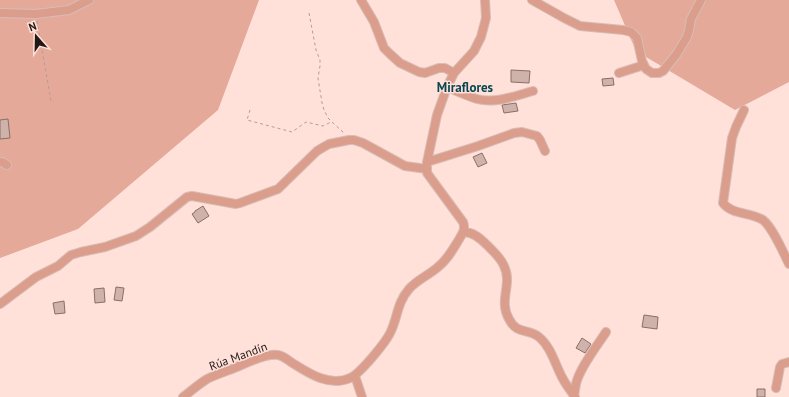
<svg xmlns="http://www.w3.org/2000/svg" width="789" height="397" font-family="'PT Sans',sans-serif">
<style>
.green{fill:#e4a999}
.building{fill:#cfb3ab;stroke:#896f68}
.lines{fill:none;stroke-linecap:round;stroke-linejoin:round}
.minor-casing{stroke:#d7bdb6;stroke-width:10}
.path{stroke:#b49d96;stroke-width:1;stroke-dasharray:3 3;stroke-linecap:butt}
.minor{stroke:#db9d8c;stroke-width:8}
.labels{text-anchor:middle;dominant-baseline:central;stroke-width:3;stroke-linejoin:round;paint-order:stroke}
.street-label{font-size:12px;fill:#211714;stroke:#ffe1d9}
.neighbourhood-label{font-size:13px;font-weight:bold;fill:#094551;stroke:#ffe1d9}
</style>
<rect width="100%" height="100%" fill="#ffe1d9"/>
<path class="green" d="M0,0h259l-41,110 -140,119 -78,29z
M614,0h175v82l-54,28 -99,-59z"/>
<path class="building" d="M511,70l19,1 -1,12 -18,-1z
M613,78l1,7 -11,1 -1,-7z
M516,103l2,8 -14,2 -2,-8z
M8,119l2,19 -10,1v-19z
M482,153l5,10 -9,4 -5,-10z
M203,206l6,10 -11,7 -6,-9 3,-2v-1z
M116,287l8,1 -2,13 -8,-1z
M104,288l1,14 -10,1 -1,-14z
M64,301l1,12 -10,1 -2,-11z
M644,315l14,2 -1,12 -15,-2z
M582,338l9,6 -6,9 -9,-5z
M757,389h8v8h-8z"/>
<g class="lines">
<defs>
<path id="minor" d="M361,0l13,22 10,26 6,6 10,9 19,9 6,1 14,-5h6l9,5
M532,0l32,18 16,8 43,4 8,2 6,6 5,23 4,8 6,4h7l4,-2 13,-16 11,-18 2,-7 2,-11 10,-19
M0,13l36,1 33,-4 20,-10
M619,73l25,-8
M447,87c9,4 20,9 30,12 19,5 37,-3 56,-8
M744,110l-8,17 -4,11 -9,65c9,12 28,9 40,17 10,8 20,32 26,44
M0,162h2l5,3
M427,162l51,-16 36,-13 8,-1 15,4 3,4 5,11
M464,232c9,0 16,6 23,13 6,6 14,13 17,21 9,18 -6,34 5,53 8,16 19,9 30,18 13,11 16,28 24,42 3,6 8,12 12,18
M0,304l36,-27 22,-11 13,-11 10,-3 24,-5 31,-11 14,-9 37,-30 5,-1 44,8 4,-1 38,-14 39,-38 5,-3 7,-4 20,-4h5l9,3 42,23 22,3
M355,376l7,21
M776,388l4,-21 2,-3 7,-2
M574,396c1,-4 1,-8 2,-12 3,-15 21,-38 30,-52
M183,397c8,-6 16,-13 24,-18 8,-4 17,-7 25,-10 13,-5 33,-16 46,-14 6,1 11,6 16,9 16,10 36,23 56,14 10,-4 37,-37 41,-47 7,-15 6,-28 18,-42 8,-9 20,-14 29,-22 9,-7 14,-16 20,-26 4,-7 8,-11 5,-19l-36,-49v-11l10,-47 10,-28 7,-14 20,-22 7,-14 5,-19 -1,-18"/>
</defs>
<use href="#minor" class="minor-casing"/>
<path class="path" d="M309,13l7,37 4,10v6l-2,12 4,25 2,7 4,8 4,4 12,11
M37,21l14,80
M250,110l-3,10 45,12 14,-10 17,4 8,-4"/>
<use href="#minor" class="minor"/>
</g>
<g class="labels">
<g class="street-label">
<text transform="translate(238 356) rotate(-20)">Rúa Mandín</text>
</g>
<g class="neighbourhood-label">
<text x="465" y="87">Miraflores</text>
</g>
</g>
<g transform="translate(36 36) rotate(340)" stroke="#ffe1d9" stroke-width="3" paint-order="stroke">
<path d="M0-3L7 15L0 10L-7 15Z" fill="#211714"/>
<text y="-6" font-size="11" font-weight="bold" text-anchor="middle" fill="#211714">N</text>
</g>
</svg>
